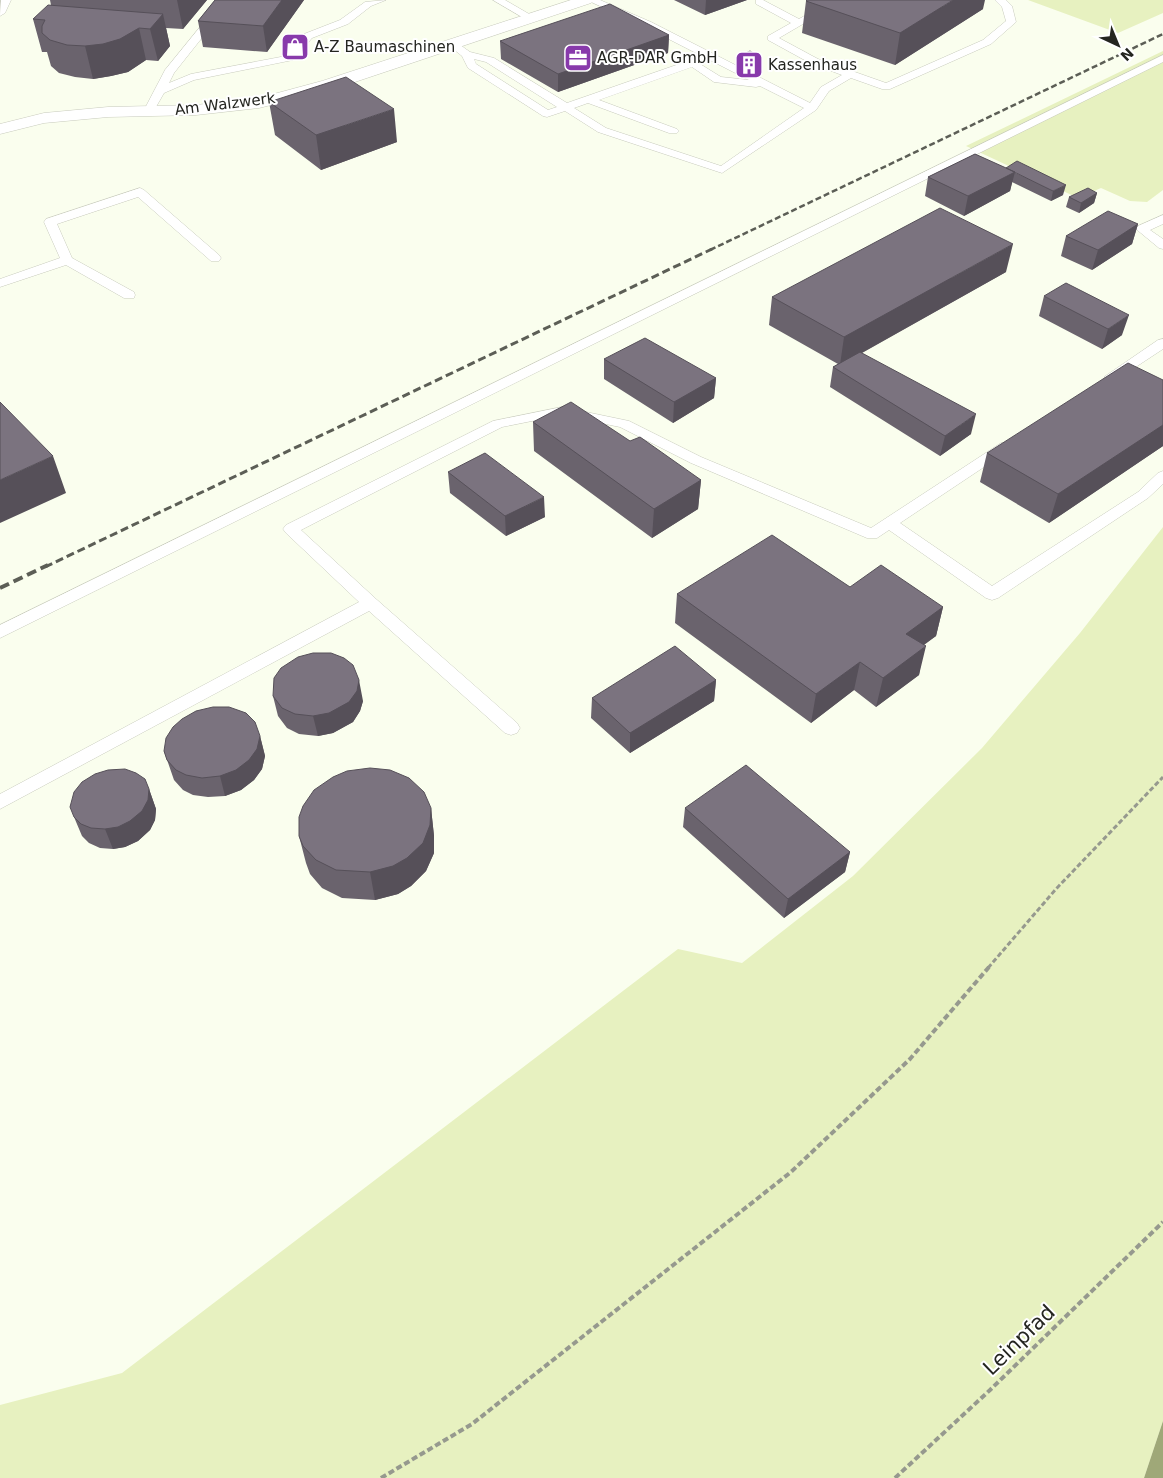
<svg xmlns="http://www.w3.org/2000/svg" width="1163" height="1478" font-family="'DejaVu Sans',sans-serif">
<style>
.green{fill:#e7f1c0}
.water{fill:#9fa878}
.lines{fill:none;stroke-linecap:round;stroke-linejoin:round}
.service-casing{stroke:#c8cbbd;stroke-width:1}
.minor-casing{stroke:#c8cbbd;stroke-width:1}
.path-far1{stroke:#96998e;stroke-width:3;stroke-dasharray:5 2.5;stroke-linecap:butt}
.path{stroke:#96998e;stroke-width:4;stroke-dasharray:6 3;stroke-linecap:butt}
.service{fill:#fff;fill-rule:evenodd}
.minor{fill:#fff;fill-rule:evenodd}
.rail-far2{stroke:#5c5e56;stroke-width:2.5;stroke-dasharray:6 3;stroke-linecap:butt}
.rail-far1{stroke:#5c5e56;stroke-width:3;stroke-dasharray:8 4;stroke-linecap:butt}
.rail{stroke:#5c5e56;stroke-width:4;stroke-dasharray:10 5;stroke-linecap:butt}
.wall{fill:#6a636d}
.shaded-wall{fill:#565059}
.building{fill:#7b737f;stroke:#565059}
.labels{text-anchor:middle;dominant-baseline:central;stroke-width:4;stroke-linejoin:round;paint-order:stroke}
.far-poi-label{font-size:15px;fill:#242520;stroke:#fff;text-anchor:start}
.far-street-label{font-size:15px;fill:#242520;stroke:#fff}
.near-street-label{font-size:21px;fill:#242520;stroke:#fff}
</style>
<rect width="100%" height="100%" fill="#fafeee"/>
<path class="green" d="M1028,0h135v13l-45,20z
M1163,51v139l-16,12 -17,-1 -29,-13 -23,10 -112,-52z
M1163,527v894l-19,57h-1144v-73l122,-32 556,-424 64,14 111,-87 129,-128 98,-115z"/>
<path class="water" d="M1163,1421v57h-19z"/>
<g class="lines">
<defs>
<path id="service" d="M1,0h10l-6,13 -5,3z
M222,0h10l-58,73 -5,10 22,-9 95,-18 18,-22 36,-14 25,-18 21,-2 -15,6 -23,18 -36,14 -19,22 -99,20 -30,13 -12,21h-8l-1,-2 22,-42z
M493,0h12l31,18 -1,2h-8z
M587,0h13l51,22 159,81 11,-16 21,-12 -32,-12 -42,-23v-4l23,-13 -35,-19v-4h7l36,19 33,-19h12l-65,38 39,21 68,24 97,-43 23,-19 -4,-14 -7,-7h11l6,6 4,16 -25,22 -101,45h-8l-31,-11 -22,13 -13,19 -94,63 -124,-41 -33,-21 -18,6 -4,-1 -75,-48 -6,-12 -15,-12 1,-2h8l14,10 24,6 73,45 118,-41 -6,-5 5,-3 37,23 28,3 -106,-54zM474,59l12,3 71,45 -9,3 -72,-46zM692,67l22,15 42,5 4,-1 44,22 -83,58 -115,-38 -32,-20 14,-5 81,30h8l2,-2 -2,-2 -78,-29z
M1163,55v7l-1163,576v-13z
M140,188l4,2 75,65 2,3 -2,3h-8l-73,-64 -81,27 15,34 62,34 1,3 -1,3h-10l-58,-33 -66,22v-8l60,-21 -16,-36 2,-3z
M1163,215v9l-13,6 13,9v10l-4,-1 -23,-19 2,-3z
M1163,339v10l-47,31 -5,1 -7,-4 54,-37z
M562,407l67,14 72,36 170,71 130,-85h10l2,3 -2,3 -111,74 92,63 146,-94 20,-19 5,-2v13l-15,14 -150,100 -6,2 -6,-2 -97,-68 -12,8h-10l-176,-75 -71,-36 -58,-12 -60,12 -201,103 75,69 141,124 3,5 -3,5 -6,2 -6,-2 -136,-122 -369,198v-15l359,-192 -73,-69 -3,-4 3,-4 207,-104z"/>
<path id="minor" d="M571,0h23l-3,3 -257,86 -75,19 -63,7 -88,2 -64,6 -44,11v-10l44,-11 64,-6 88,-2 63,-7 63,-17z"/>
</defs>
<use href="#service" class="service-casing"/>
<use href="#minor" class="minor-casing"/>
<path class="path-far1" d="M988,968l68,-79 107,-112"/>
<path class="path" d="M381,1478l91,-54 319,-252 119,-113 79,-92
M895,1478l95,-88 173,-168"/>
<use href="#service" class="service"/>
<use href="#minor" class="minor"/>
<path class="rail-far2" d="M710,250l453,-216"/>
<path class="rail-far1" d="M45,567l667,-318"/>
<path class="rail" d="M0,588l48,-23"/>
</g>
<path class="wall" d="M50,0h157l-24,29 -17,-1 4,18 -12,15 -12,-1 -18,12 -17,4 -18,3 -18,-2 -16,-4 -8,-7 -4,-14h-5l-9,-33 18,-14z
M215,0h89l-37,52 -64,-5 -5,-26z
M674,0h73l-42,15z
M806,1l177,8 -88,56 -93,-32z
M669,35l-1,18 -110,39 -57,-33 -1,-18z
M739,56l22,1 -1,9 -11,4 -11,-5z
M269,102l128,40 -76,28 -46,-35z
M975,154l88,41 -12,6 -39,-19 -2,9 -46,25 -39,-20 3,-19z
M1097,193l-3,10 -15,10 -13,-6 3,-10z
M1138,224l-6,20 -40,26 -31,-14 5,-20z
M1006,272l-144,81 109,81 -31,22 -110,-69 3,-20 5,-3 -69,-39 3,-28z
M1044,296l78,39 -20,14 -63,-33z
M604,359l112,19 -2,20 -41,25 -69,-44z
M1163,380v66l-114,77 -69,-41 7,-29z
M533,422l97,19 71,39 -3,29 -46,29 -118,-87z
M448,472l97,45 -39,19 -56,-43z
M850,587l93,20 -7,29 -12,8 -5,31 -43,32 -22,-17 -43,33 -136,-100 2,-29z
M716,680l-2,21 -84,52 -39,-35 1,-20z
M273,696l90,5 -3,10 -7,11 -20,11 -15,3 -19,-2 -12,-6 -9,-12z
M260,736l5,20 -3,13 -8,11 -13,10 -16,6 -17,1 -15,-2 -10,-5 -9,-10 -10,-29z
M149,789l7,20 -1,11 -5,10 -12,11 -13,6 -12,2 -13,-1 -11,-5 -7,-7 -8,-19z
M431,808l3,28v17l-8,18 -15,15 -13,8 -23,6 -33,-2 -20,-10 -12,-14 -4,-11 -7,-27z
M685,808l165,44 -5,20 -61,46 -101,-91z"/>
<path class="shaded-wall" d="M177,0h30l-24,29z
M282,0h22l-37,52 -4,-26z
M706,0h41l-42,15z
M953,0h32l-2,9 -88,56 5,-32z
M163,14l7,32 -12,15 -8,-32z
M139,28l7,32 -18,12 -17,4 -18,3 -8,-33z
M669,35l-1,18 -110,39v-18z
M761,57l-1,9 -11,4 1,-9z
M394,109l3,33 -76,28 -5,-35z
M1015,172l-5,19 -46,25 4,-20z
M1066,185l-3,10 -12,6 2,-10z
M1097,193l-3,10 -15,10 2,-10z
M1138,224l-6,20 -40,26 6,-20z
M1013,244l-7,28 -166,93 4,-28z
M1129,315l-7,20 -20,14 6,-20z
M716,378l-2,20 -41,25 1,-21z
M976,414l-5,20 -31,22 5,-20z
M1163,425v21l-114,77 9,-29z
M53,456l13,37 -66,30v-43z
M701,480l-3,29 -46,29 2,-29z
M544,497l1,20 -39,19 -1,-20z
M943,607l-7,29 -36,27 6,-29z
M926,646l-7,29 -43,32 7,-29z
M860,662l-6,28 -43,33 5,-29z
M359,680l4,21 -3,10 -7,11 -20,11 -15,3 -5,-20z
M716,680l-2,21 -84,52v-20z
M260,736l5,20 -3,13 -8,11 -13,10 -16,6 -5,-20z
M149,789l7,20 -1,11 -5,10 -12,11 -13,6 -12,2 -8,-20z
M431,808l3,28v17l-8,18 -15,15 -13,8 -23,6 -5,-28z
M850,852l-5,20 -61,46 4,-19z"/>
<path class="building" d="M215,0h67l-19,26 -65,-5z
M807,0h146l-53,33 -94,-32z
M610,4l59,31 -111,39 -58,-33z
M48,5l115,9 -13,15 -11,-1 -19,11 -17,5 -18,2 -18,-1 -17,-5 -8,-7v-7l3,-6 -12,-1z
M750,51l11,6 -11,4 -11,-5z
M346,77l48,32 -78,26 -47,-33z
M975,154l40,18 -47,24 -40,-19z
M1017,161l49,24 -13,6 -47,-23z
M1088,188l9,5 -16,10 -12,-6z
M940,208l73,36 -169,93 -72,-40z
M1108,211l30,13 -40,26 -32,-14z
M1066,283l63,32 -21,14 -64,-33z
M645,338l71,40 -42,24 -70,-43z
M860,352l116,62 -31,22 -112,-69z
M1128,363l35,17v45l-105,69 -71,-41z
M0,402l53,54 -53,24z
M571,402l59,39 10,-4 61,43 -47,29 -121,-87z
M485,453l59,44 -39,19 -57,-44z
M772,535l78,52 31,-22 62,42 -37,27 20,12 -43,32 -23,-16 -44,32 -139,-100z
M675,646l41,34 -86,53 -38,-35z
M313,653h18l13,5 9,7 6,15 -2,11 -8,11 -20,11 -16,3 -18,-2 -13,-6 -9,-12 1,-18 7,-10 17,-11z
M213,707h16l17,6 9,9 5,14 -3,13 -8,11 -13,10 -16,6 -18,2 -16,-3 -10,-5 -9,-10 -3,-9 2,-13 7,-11 9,-8 14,-8z
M746,765l104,87 -62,47 -103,-91z
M370,768l20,2 19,8 15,14 7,16 -1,17 -7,18 -16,15 -14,8 -23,6 -34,-2 -20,-10 -13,-14 -4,-10v-19l4,-11 11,-16 19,-13 14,-6z
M125,769l11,4 9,6 4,10 -1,11 -6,11 -12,10 -12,6 -13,2 -14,-1 -10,-4 -7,-7 -4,-10 4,-15 8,-10 13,-8 13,-4z"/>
<defs>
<symbol id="shop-square" viewBox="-11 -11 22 22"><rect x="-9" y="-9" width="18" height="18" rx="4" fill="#883aab" stroke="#fff"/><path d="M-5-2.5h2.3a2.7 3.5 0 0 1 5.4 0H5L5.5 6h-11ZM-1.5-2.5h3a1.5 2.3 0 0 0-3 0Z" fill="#fff"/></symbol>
<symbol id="office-square" viewBox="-11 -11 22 22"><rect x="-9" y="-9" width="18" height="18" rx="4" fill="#883aab" stroke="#fff"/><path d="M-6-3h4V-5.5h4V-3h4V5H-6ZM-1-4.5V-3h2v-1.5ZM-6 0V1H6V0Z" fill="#fff"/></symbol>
<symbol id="building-square" viewBox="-11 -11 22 22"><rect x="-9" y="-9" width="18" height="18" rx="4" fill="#883aab" stroke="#fff"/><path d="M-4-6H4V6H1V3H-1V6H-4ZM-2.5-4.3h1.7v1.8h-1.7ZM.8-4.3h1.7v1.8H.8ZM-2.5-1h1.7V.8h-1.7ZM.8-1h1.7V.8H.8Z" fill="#fff"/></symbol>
</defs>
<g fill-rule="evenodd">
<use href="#shop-square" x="279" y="31" width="32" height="32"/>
<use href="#office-square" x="562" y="42" width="32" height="32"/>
<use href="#building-square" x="733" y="49" width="32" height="32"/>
</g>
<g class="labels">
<g class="far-poi-label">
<text x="314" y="47">A-Z Baumaschinen</text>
<text x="597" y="58">AGR-DAR GmbH</text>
<text x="768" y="65">Kassenhaus</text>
</g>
<g class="far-street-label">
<text transform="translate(225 104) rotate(-7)">Am Walzwerk</text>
</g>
<g class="near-street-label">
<text transform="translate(1019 1340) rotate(-44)">Leinpfad</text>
</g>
</g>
<g transform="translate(1118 45) rotate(136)" stroke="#ffffff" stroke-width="4" paint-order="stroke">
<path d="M0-4L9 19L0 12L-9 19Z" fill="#242520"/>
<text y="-8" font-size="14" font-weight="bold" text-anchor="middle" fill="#242520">N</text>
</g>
</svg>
